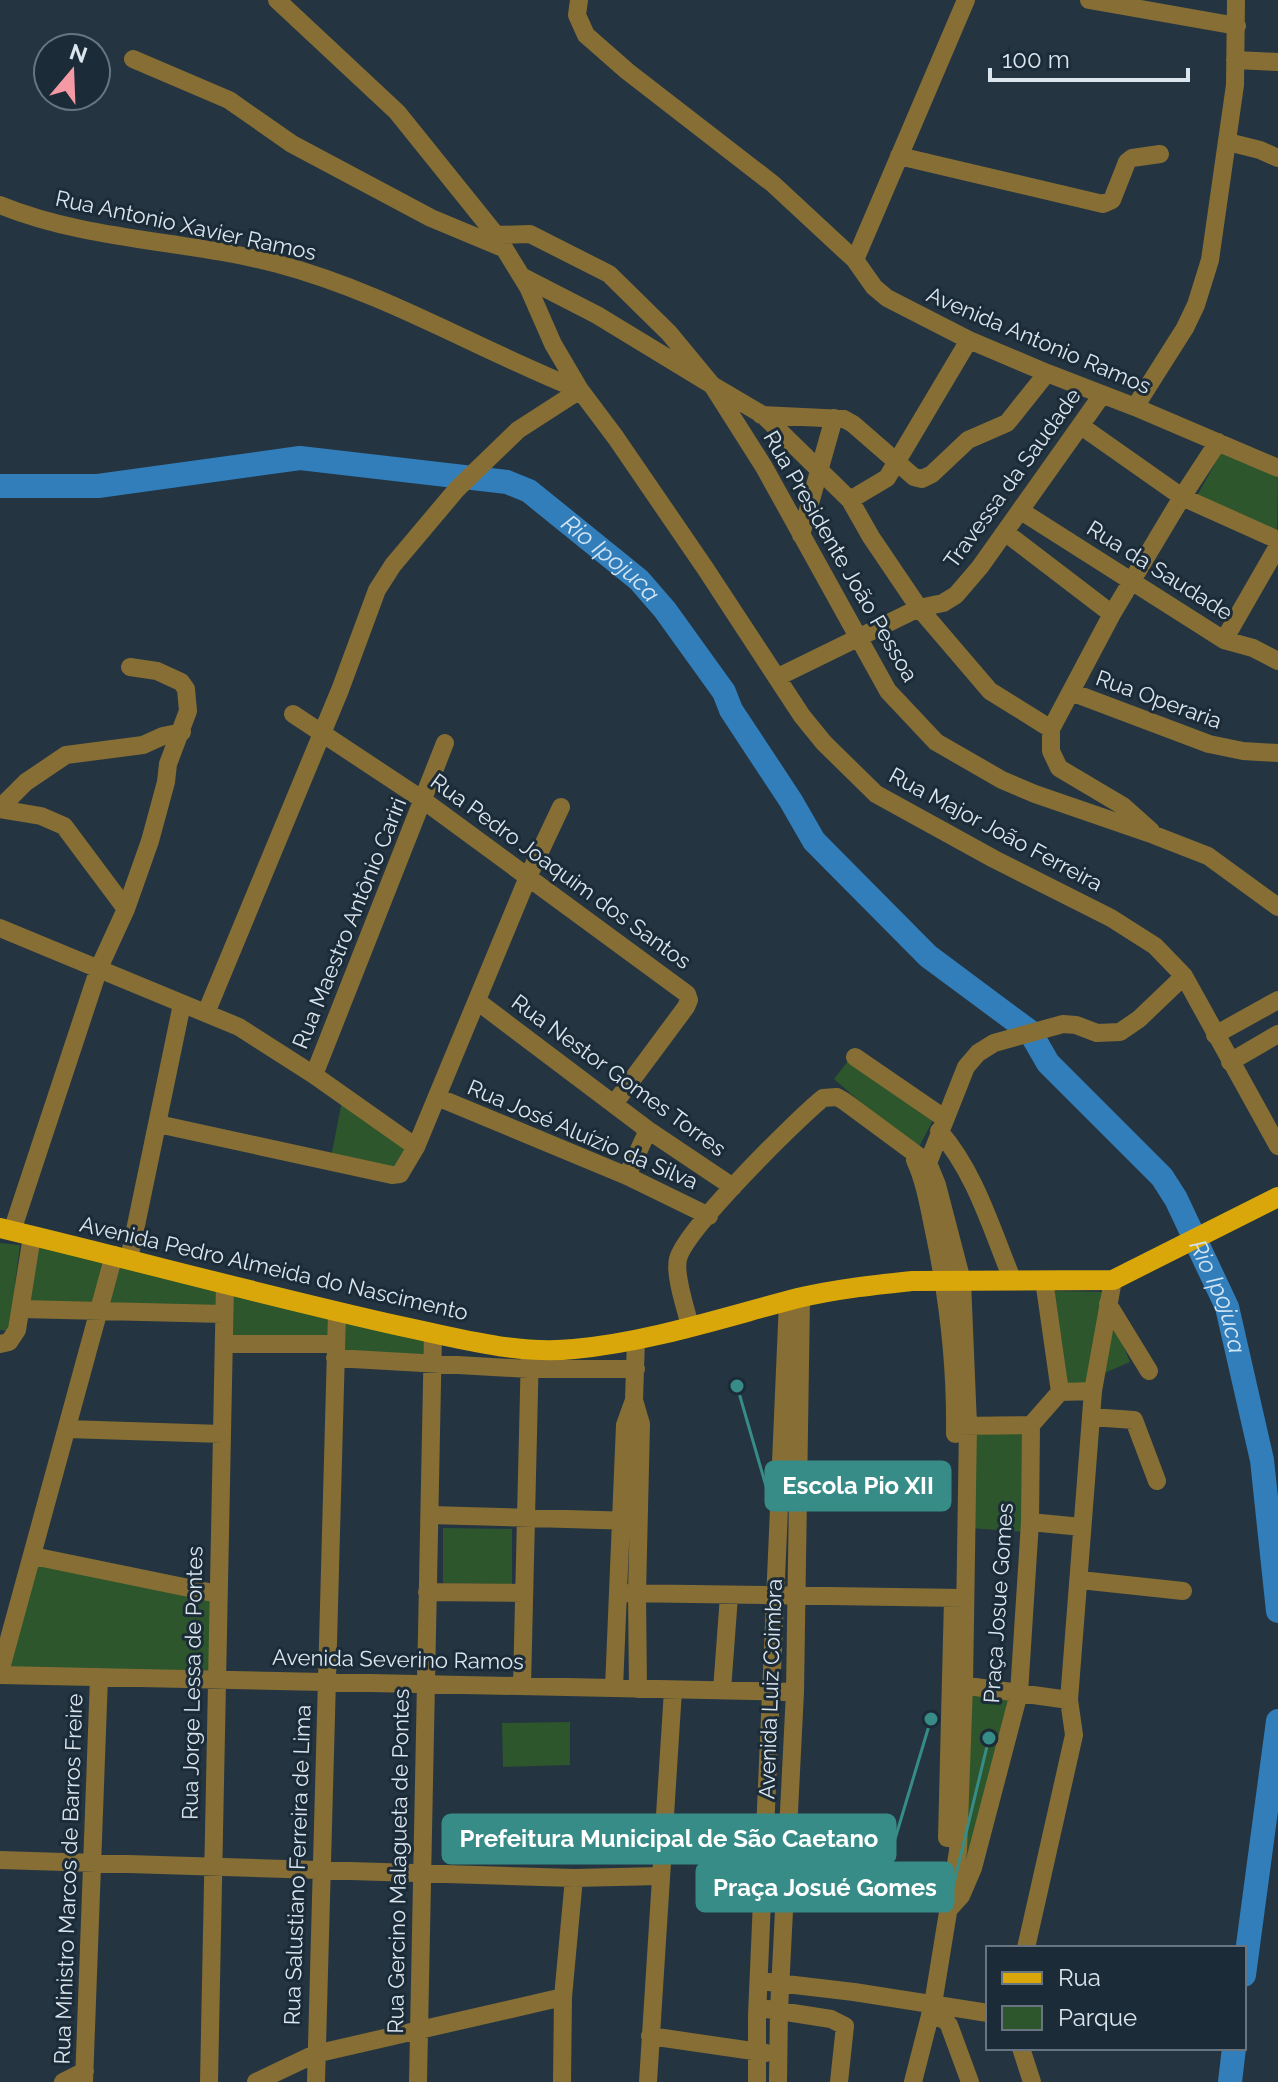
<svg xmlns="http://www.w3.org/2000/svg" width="1278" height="2082" font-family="Raleway,sans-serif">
	<rect width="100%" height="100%" fill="#243541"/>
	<path fill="#2d562c" d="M 1222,451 L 1278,478 L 1277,531 L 1197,496 Z
		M 848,1061 L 935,1116 L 919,1147 L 882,1121 L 834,1079 Z
		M 342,1101 L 415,1155 L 407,1175 L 330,1162 Z
		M 32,1236 L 436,1330 L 435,1364 L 337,1361 L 337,1347 L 224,1341 L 225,1317 L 21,1309 Z
		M 0,1243 L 20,1245 L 9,1331 L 0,1330 Z
		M 1051,1291 L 1104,1292 L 1088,1384 L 1063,1383 Z
		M 1110,1314 L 1130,1362 L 1102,1374 Z
		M 970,1431 L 1026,1431 L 1025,1532 L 970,1528 Z
		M 443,1528 L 512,1529 L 512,1584 L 443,1583 Z
		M 33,1556 L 218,1594 L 216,1680 L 0,1672 Z
		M 968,1687 L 1022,1692 L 985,1846 L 954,1873 Z
		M 570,1722 L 570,1765 L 503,1767 L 502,1723 Z"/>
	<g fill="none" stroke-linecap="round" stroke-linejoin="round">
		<g stroke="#317ebb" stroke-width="24">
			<path id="s1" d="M 0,486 L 98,486 L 300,458 L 507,482 L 529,491 L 639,580 L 665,610 L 724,692 L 731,710 L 791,801 L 814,841 L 928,956 L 1029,1031"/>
			<path id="s2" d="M 1033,1037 L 1048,1063 L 1162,1177 L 1176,1199 L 1227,1307 L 1262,1460 L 1278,1611"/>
			<path d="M 1244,1975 L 1278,1721"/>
			<path d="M 1230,2082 L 1234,2048"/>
		</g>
		<path stroke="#866e35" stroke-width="18" d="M 277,0 L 397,112 L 496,235 L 528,287 L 553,344 L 580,390 L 616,438 L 705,568 L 802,716 L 824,743 L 876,794 L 994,859 L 1111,918 L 1155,946 L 1184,976 L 1278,1146
			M 579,0 L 577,15 L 586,35 L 627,71 L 773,184 L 855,260 L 874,287 L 887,298 L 969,340 L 1047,373 L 1135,407 L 1278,468
			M 1089,0 L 1237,26
			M 133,59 L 229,100 L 292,144 L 431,218 L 503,248
			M 1235,60 L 1278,62
			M 1228,142 L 1260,150 L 1278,158
			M 899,156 L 1103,204 L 1112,200 L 1127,162 L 1132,158 L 1160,154
			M 0,205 C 88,241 187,240 278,264 C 384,292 479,350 580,390
			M 496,235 L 530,234 L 609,274 L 669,333 L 712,385 L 763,415 L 850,500 L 871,537 L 919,608 L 990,691 L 1051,729
			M 855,260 L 966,0
			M 523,277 L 597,315 L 712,385 L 764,467 L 888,691 L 936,742 L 1002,780 L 1035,794 L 1154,835 L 1208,856 L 1278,907
			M 1135,407 L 1185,328 L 1196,305 L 1210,260 L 1235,85 L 1236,0
			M 761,415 L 844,419 L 853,424 L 914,477 L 922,479 L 932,474 L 968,440 L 1007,423 L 1047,373
			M 1081,426 L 1182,497 L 1278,540
			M 850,500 L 887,478 L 969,340
			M 1021,511 L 1224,640 L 1253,648 L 1278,661
			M 1006,533 L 1112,614
			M 801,535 L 834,418
			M 1224,640 L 1278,546
			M 778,677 L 919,608 L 943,603 L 956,595 L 980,567 L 1102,395
			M 1071,692 L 1209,744 L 1243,751 L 1278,753
			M 293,714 L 423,800 L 687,994 L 689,1000 L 686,1007 L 614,1104
			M 0,808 L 26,782 L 66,755 L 143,745 L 163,736 L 182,732
			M 0,809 L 41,816 L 64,826 L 126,909
			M 1151,831 L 1123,806 L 1059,768 L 1051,751 L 1051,729 L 1112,614 L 1182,497 L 1218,442
			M 0,928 L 239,1027 L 314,1075 L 416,1147
			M 477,1001 L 648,1130 L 733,1187
			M 206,1013 L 340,690 L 377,590 L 393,565 L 457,489 L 518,430 L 580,390
			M 1215,1035 L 1278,1000
			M 855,1057 L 944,1118
			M 1230,1062 L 1278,1034
			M 314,1075 L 445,743
			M 437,1097 L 627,1176 L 709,1216
			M 158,1124 L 392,1175 L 400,1174 L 416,1147 L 528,877 L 561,807
			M 939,1131 C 976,1173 992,1231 1013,1281
			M 915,1160 C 925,1182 929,1207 934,1231 C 948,1297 956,1366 955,1434
			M 920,1170 L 928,1163 L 966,1067 L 978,1053 L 994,1043 L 1063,1024 L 1076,1025 L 1097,1033 L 1120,1032 L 1139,1019 L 1184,976
			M 627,1176 L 648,1130
			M 12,1231 L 99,968 L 126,909 L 150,841 L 166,782 L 168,764 L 188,711 L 186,689 L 181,682 L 157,671 L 130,667
			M 129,1259 L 182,1004
			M 1044,1280 L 1060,1392
			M 1108,1304 L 1149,1371
			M 21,1309 L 224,1314
			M 690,1326 C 686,1309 674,1275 678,1259 C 685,1230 796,1120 823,1098 L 837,1097 L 844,1101 L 928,1163 L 937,1185 L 962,1281 L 968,1425 L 964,1685 L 958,1851 L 933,2004 L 913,2082
			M 0,1344 L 9,1342 L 17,1330 L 32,1236
			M 224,1344 L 335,1344
			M 335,1358 L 529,1369 L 636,1369
			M 634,1400 L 641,1424 L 637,1594 L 638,1689
			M 1091,1417 L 1134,1420 L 1157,1481
			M 1031,1425 L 1060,1392 L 1093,1391
			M 958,1426 L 1031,1425
			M 67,1429 L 222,1434
			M 430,1515 L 633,1521
			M 1030,1522 L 1082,1527
			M 33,1556 L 218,1594
			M 1080,1580 L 1183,1591
			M 427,1592 L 523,1593
			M 619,1593 L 963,1598
			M 0,1672 L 114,1255
			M 0,1675 L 795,1692
			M 954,1684 L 1069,1700
			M 522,1686 L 530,1349
			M 614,1688 L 625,1425 L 634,1400 L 636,1339
			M 722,1690 L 729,1596
			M 947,1838 L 953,1599
			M 0,1860 L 574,1878 L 660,1876
			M 950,1908 L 961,1896 L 973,1868 L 1019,1693 L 1030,1522 L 1031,1425
			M 1026,1948 L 1074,1735 L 1069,1700 L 1093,1391 L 1113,1280
			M 769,1982 L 854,1992 L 988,2013
			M 767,2009 L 831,2019 L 845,2026 L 839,2082
			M 930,2015 L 945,2020 L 949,2025 L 970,2082
			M 650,2036 L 766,2053
			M 1021,2048 L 1032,2082
			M 63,2082 L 85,2071
			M 84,2082 L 99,1677
			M 209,2082 L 225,1284
			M 256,2082 L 315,2054 L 563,1997
			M 316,2082 L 337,1313
			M 418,2082 L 433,1333
			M 562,2082 L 563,1997 L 574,1878
			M 648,2082 L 673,1690
			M 757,2082 L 757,2016 L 788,1301
			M 778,2082 L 779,2010 L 795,1692 L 801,1298"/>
		<path stroke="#d9a709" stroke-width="20" d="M 0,1228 C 134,1260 266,1296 400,1326 C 456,1338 517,1355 574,1349 C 650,1342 725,1317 798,1298 C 835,1289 874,1285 912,1281 L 1113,1280 L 1278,1197"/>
	</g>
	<g text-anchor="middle" stroke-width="6" stroke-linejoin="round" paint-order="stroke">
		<g font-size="22" fill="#dbe5ee" stroke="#1b2b37">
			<text transform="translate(186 225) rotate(12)" y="8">Rua Antonio Xavier Ramos</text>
			<text transform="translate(1039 340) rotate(23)" y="8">Avenida Antonio Ramos</text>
			<text transform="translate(1012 478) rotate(-54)" y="8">Travessa da Saudade</text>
			<text transform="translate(841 556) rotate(60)" y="8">Rua Presidente João Pessoa</text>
			<text transform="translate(1160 570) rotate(32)" y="8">Rua da Saudade</text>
			<text transform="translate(1159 699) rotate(20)" y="8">Rua Operaria</text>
			<text transform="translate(996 829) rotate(28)" y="8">Rua Major João Ferreira</text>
			<text transform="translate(561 871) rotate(36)" y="8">Rua Pedro Joaquim dos Santos</text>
			<text transform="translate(349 923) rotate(-68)" y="8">Rua Maestro Antônio Cariri</text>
			<text transform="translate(619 1075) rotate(36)" y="8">Rua Nestor Gomes Torres</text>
			<text transform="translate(583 1134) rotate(23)" y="8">Rua José Aluízio da Silva</text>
			<text transform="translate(274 1268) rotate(13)" y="8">Avenida Pedro Almeida do Nascimento</text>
			<text transform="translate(998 1603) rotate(-86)" y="8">Praça Josue Gomes</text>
			<text transform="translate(398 1659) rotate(1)" y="8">Avenida Severino Ramos</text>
			<text transform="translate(192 1683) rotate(-89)" y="8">Rua Jorge Lessa de Pontes</text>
			<text transform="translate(770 1689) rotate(-88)" y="8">Avenida Luiz Coimbra</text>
			<text transform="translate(398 1861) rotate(-89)" y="8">Rua Gercino Malagueta de Pontes</text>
			<text transform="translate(297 1865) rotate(-88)" y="8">Rua Salustiano Ferreira de Lima</text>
			<text transform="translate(68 1879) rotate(-88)" y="8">Rua Ministro Marcos de Barros Freire</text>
		</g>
		<g font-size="24" font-style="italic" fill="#d2e5f5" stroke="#1b2b37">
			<text dy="8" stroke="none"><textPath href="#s1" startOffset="640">Rio Ipojuca</textPath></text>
			<text dy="8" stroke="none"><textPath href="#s2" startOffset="324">Rio Ipojuca</textPath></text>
		</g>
	</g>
	<path fill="none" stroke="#388c88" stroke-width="3" d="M737 1386L766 1486M931 1719L895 1839M989 1738L953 1887"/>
	<g fill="#388c88" stroke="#1b2b37" stroke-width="3">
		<circle cx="737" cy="1386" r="8"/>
		<circle cx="931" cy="1719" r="8"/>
		<circle cx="989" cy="1738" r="8"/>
	</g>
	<g fill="#388c88" stroke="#388c88" stroke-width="3">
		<rect x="766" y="1462" width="184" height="48" rx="8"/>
		<rect x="443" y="1815" width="452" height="48" rx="8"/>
		<rect x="697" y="1863" width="256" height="48" rx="8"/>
	</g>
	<g font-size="24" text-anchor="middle" font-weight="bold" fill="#fff">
		<text x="858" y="1494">Escola Pio XII</text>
		<text x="669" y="1847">Prefeitura Municipal de São Caetano</text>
		<text x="825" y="1896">Praça Josué Gomes</text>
	</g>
	<rect x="986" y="1946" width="260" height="104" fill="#1b2b37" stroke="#687580" stroke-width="2"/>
	<rect x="1002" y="1972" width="40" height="12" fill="#d9a709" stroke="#687580" stroke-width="2"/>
	<text x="1058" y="1986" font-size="24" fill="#dbe5ee">Rua</text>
	<rect x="1002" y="2006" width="40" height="24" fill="#2d562c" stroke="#687580" stroke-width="2"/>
	<text x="1058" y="2026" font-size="24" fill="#dbe5ee">Parque</text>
	<g transform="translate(72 72) rotate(19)"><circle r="38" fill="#1b2b37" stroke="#687580" stroke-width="2"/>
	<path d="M0-6L14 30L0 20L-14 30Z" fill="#f49aa4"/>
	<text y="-12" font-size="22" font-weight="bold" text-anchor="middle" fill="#dbe5ee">N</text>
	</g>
	<path d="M990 68v12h198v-12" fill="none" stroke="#dbe5ee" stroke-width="4"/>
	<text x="1002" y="68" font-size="24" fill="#dbe5ee" stroke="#1b2b37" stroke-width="6" paint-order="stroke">100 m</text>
</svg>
